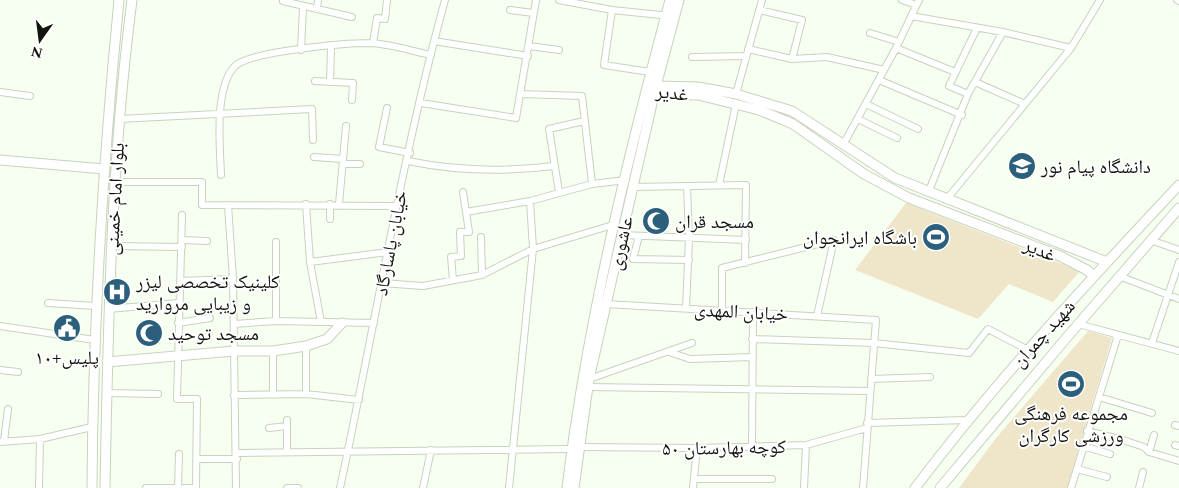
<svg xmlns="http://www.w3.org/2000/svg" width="1179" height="488" font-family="Spectral,'Noto Naskh Arabic',serif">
	<rect width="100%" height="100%" fill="#f7fff1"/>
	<path fill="#efe5c9" d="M 906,203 L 1080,271 L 1053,302 L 1009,284 L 978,319 L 855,270 Z
		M 1088,331 L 1112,338 L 1067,488 L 959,488 L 996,438 Z"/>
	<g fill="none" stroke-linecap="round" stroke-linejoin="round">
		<g stroke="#c6d3bd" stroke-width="8">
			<path id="street" d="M 559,0 L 612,10 L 661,15
				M 902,0 L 916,5
				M 1177,0 L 1179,1
				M 283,1 L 352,17
				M 317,9 L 318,0
				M 510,10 L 533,13
				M 612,10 L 604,65 L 650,72
				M 759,10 L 802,20 L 792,59
				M 911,16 L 1003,32 L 1071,48
				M 870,33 L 899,42
				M 434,41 L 528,56
				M 373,43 L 377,18 L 385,19 L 387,0
				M 529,46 L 559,50
				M 896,48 L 955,72
				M 748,49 L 792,59 L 827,57 L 884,70
				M 301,50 L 303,6
				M 692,57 L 746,56
				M 879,80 L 962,115
				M 315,81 L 353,83 L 352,100
				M 330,82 L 331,47
				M 975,82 L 1025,104
				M 0,92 L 30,96
				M 521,94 L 582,96 L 592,184
				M 736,94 L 762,0
				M 968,94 L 949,86 L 977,28
				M 421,103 L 516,118 L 536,0
				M 866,104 L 918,129
				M 387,108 L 379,147 L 410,153
				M 119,119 L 312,109 L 313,140
				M 858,119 L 897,138
				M 843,145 L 896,48 L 919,0
				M 314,157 L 343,159
				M 408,161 C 456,171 505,172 554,166
				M 343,164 L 360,164
				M 221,175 C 220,146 214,90 234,67 C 247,51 348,43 371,43 C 390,44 412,51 431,55
				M 116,182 L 202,182 L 202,205 L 396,206
				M 719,185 L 736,104
				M 632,187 L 746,185 L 745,263
				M 559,192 L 549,129 L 584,121
				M 928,193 L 968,94 L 1003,32
				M 946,200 L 1071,48 L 1100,0
				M 306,204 L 310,262 L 321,322
				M 339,204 L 346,126
				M 228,205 L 233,279 L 236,488
				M 466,212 L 530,201 L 592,184 L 626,180
				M 182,215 L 177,399 L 197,399 L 196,488
				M 330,219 L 330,204
				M 622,235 L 746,240
				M 639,236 L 633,259 L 689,260
				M 481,237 L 482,275
				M 182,240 L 207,241
				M 1150,240 L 1179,250
				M 112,246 L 182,247
				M 310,262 L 388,252
				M 1119,276 L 1179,299
				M 453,280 L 451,257 L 461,256 L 460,232 L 469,232 L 463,192
				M 180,281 L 233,279
				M 382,283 L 423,286 L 482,275 L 533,249 L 616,224
				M 48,303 L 95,306
				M 606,304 L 876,320 L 863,488
				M 686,308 L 689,239 L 687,186
				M 108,309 L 179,303
				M 722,311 L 722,268 L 834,240 L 817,316
				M 276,321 L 276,242
				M 178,323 L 210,318
				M 234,324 L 276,321 L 374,323
				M 1078,324 L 1179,351
				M 0,326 L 95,340
				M 752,339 L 874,343 L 969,353 L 988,329 L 1028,350
				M 1152,343 L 1179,262
				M 306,346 L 306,394
				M 273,351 L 273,395
				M 669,352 L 690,359 L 752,357
				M 0,370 L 18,372
				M 589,379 L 692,343
				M 871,379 L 930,377
				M 588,387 L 870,391
				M 106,393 L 158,394
				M 234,395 L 306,394 L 359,400
				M 1099,397 L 1152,413
				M 867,423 L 967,420
				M 1175,425 L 1179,426
				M 269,428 L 287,426
				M 1087,431 L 1123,440 L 1144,447 L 1149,452 L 1179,461
				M 4,441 L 8,409
				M 0,442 L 40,439 L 92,427
				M 1175,445 L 1179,446
				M 1083,446 L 1110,454
				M 579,447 L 697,448 L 806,445 L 867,428
				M 752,447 L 753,312
				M 287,452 L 287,420
				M 1149,452 L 1154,435
				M 237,453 L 572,449
				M 197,459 L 237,459
				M 1077,469 L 1107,477
				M 694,479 L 772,479
				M 39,488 L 40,439
				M 146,488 L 196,488
				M 178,488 L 179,454
				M 287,488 L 298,488
				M 340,488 C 375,326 401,160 445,0
				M 423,488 L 431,450
				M 509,488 L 533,249 L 530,201
				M 693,488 L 697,448
				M 804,488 L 806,445
				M 1071,488 L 1118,335
				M 1139,488 L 1143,472"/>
		</g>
		<g stroke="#c6d3bd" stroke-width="11">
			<path id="secondary" d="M 647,89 L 656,86 L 698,87 L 736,94 L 792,111 L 895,178 L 1107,262
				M 649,91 L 654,94 L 698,95 L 759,110 L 793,124 L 864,174 L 909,198 L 1060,256 L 1087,270 L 1094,276
				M 0,160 L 104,169
				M 107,362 L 234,351 L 273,351 L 306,346 L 327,339 L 342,323
				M 92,488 C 93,325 103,162 119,0
				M 105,488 C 108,325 111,162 132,0
				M 567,488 C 587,323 627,160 670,0
				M 574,488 L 589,379 L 656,86 L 679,0
				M 915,488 C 996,381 1087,283 1179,185
				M 940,488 L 1068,336 L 1179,208"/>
		</g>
		<use href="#street" stroke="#fff" stroke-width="6"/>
		<use href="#secondary" stroke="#fff" stroke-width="9"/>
	</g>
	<defs>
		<g id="university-disc" transform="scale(1.4375)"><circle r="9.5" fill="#2c5f7c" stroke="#fff"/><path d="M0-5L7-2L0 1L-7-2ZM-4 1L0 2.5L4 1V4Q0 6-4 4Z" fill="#fff"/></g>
		<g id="mosque-disc" transform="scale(1.4375)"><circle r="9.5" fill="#2c5f7c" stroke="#fff"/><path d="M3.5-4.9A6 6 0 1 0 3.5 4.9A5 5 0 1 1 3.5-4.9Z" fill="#fff"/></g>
		<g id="stadium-disc" transform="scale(1.4375)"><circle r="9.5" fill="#2c5f7c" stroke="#fff"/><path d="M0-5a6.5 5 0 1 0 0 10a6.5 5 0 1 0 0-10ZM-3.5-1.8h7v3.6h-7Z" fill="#fff"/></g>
		<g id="hospital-disc" transform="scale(1.4375)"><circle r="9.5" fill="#2c5f7c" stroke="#fff"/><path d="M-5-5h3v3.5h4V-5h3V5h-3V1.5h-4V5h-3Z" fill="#fff"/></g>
		<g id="civic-disc" transform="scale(1.4375)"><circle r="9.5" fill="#2c5f7c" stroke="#fff"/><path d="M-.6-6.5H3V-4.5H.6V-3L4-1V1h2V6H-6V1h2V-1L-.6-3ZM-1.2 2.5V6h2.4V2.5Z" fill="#fff"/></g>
	</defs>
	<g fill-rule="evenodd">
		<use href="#university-disc" x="1022" y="166"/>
		<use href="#mosque-disc" x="656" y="221"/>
		<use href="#stadium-disc" x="936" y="237"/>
		<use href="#hospital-disc" x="117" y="292"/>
		<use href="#civic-disc" x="67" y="328"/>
		<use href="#mosque-disc" x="149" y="333"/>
		<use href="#stadium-disc" x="1071" y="384"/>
	</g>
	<g text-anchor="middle" stroke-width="4" stroke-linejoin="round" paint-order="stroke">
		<g font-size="19" fill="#11150e" stroke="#fff">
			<text transform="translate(672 92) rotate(6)" y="7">غدیر</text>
			<text transform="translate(114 199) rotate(-87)" y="7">بلوار امام خمینی</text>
			<text transform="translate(390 243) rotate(-79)" y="7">خیابان پاسارگاد</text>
			<text transform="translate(620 243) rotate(-77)" y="7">عاشوری</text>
			<text transform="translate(1040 249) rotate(22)" y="7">غدیر</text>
			<text transform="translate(741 311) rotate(3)" y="7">خیابان المهدی</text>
			<text transform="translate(1043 333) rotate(-48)" y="7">شهید چمران</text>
			<text transform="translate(724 447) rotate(-1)" y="7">کوچه بهارستان ۵۰</text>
		</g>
		<g font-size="19" fill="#11150e" stroke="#fff" text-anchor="start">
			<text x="1041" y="173">دانشگاه پیام نور</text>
			<text x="675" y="228">مسجد قران</text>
			<text x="917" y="244" text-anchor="end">باشگاه ایرانجوان</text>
			<text x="136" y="288">کلینیک تخصصی لیزر<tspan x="136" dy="22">و زیبایی مروارید</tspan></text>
			<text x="168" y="340">مسجد توحید</text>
			<text x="67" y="364" text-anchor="middle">پلیس+۱۰</text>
			<text x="1071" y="420" text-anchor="middle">مجموعه فرهنگی<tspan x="1071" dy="22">ورزشی کارگران</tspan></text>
		</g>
	</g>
	<g transform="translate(40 40) rotate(194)" stroke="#ffffff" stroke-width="4" paint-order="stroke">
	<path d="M0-4L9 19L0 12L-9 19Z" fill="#11150e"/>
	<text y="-8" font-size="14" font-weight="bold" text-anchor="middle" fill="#11150e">N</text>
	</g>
</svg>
